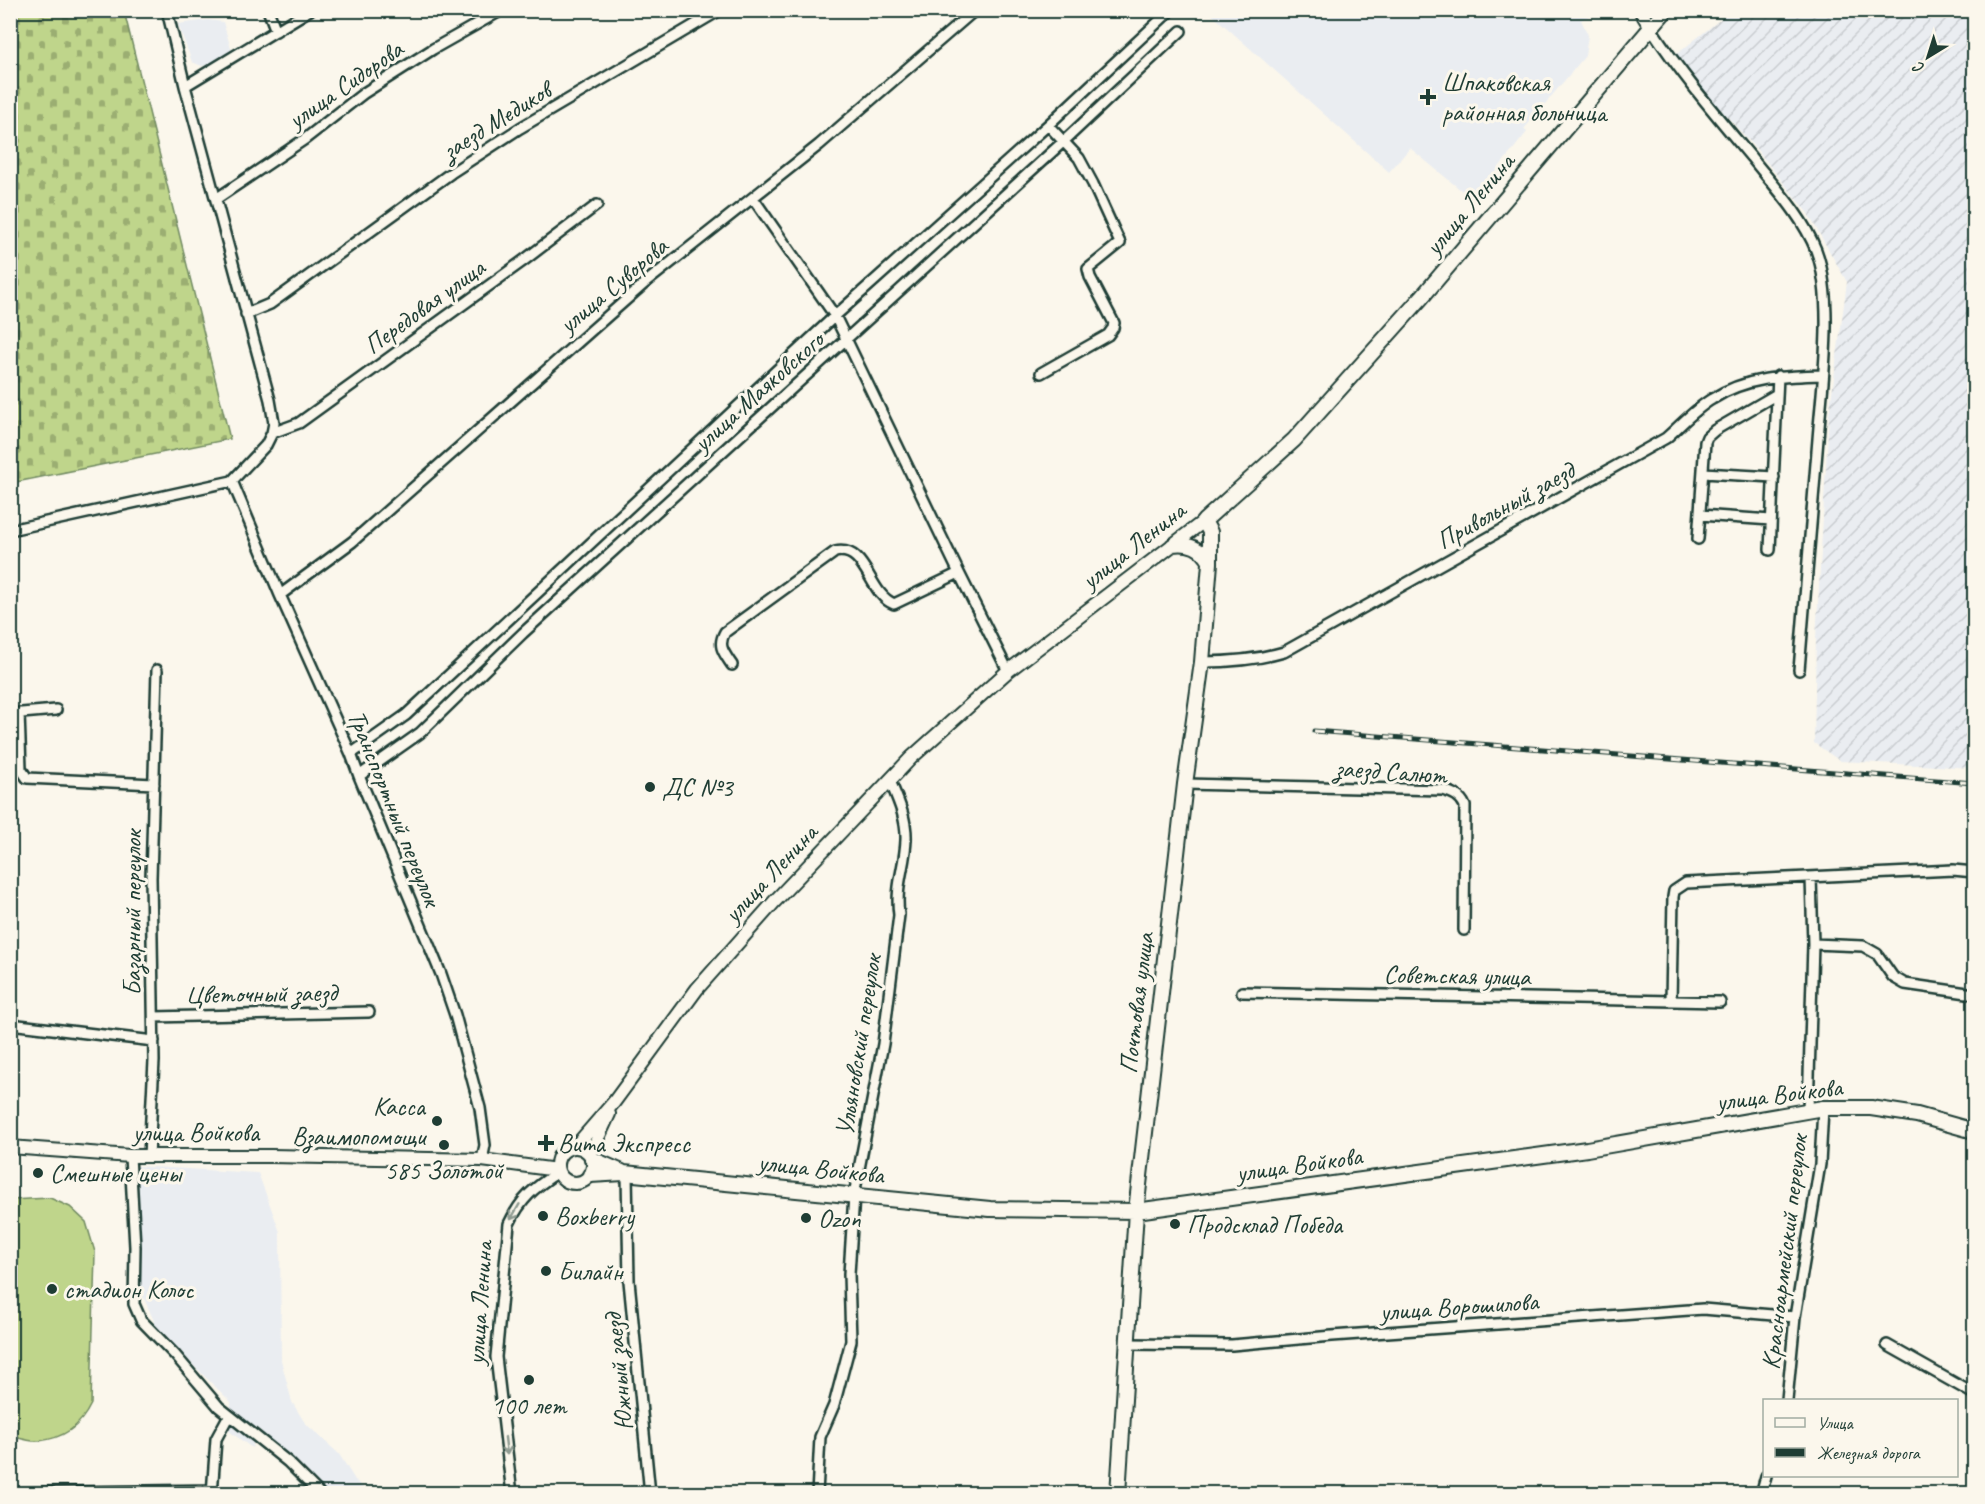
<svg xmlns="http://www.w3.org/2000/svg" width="1985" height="1504" font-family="Caveat,sans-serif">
	<defs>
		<pattern id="industrial-furrows" width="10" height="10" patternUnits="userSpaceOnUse" patternTransform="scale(1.5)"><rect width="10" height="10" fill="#eaedf1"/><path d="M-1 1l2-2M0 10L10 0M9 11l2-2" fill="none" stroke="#c8cccf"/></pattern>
		<pattern id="cemetery-stones" width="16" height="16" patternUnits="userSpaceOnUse" patternTransform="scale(1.5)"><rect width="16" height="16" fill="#bfd58b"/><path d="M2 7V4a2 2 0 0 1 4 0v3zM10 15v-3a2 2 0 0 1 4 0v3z" fill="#9bae72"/></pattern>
	</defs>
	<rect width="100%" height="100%" fill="#fbf7ec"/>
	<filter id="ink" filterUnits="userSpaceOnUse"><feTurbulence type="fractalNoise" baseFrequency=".0167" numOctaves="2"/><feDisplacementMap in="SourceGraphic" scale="12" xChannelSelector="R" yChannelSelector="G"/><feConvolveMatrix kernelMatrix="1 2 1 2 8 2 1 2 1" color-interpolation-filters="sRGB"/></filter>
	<g filter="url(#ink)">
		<path fill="#eaedf1" d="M 1588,11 L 1590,15 L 1581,20 L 1588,35 L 1585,56 L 1524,129 L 1527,132 L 1473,200 L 1410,148 L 1389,172 L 1208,11 Z
			M 208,20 L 223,22 L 232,52 L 214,63 L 202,66 L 192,62 L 178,24 Z
			M 134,1166 L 258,1173 L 280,1232 L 281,1360 L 292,1402 L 305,1423 L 339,1454 L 355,1480 L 368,1493 L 329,1493 L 257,1428 L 252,1448 L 229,1431 L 231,1402 L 159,1332 L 141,1292 Z"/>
		<path fill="url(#industrial-furrows)" d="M 1731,11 L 1974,11 L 1974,768 L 1840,761 L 1814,743 L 1816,638 L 1829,415 L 1847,282 L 1807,212 L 1753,145 L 1673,57 Z"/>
		<path fill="url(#cemetery-stones)" stroke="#6f8960" stroke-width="1.5" d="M 11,10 L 124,11 L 230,439 L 11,483 Z"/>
		<path fill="#bfd58b" stroke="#6f8960" stroke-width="1.5" d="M 50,1198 L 70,1207 L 86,1222 L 95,1252 L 91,1404 C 80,1427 64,1438 39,1441 C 30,1442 19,1438 11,1436 L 10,1200 Z"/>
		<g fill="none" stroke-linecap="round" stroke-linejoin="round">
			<g stroke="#1f3d34" stroke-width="14">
				<path id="minor" d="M 268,10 L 276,31
					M 1651,28 C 1681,74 1716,115 1751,157 C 1774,186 1802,215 1816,250 C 1835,300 1822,386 1818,439 C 1812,516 1806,593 1799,670
					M 185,86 L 310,10
					M 753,198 L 835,316 L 959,573 L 1008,671
					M 216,199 L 305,139 L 364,93 L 433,49 L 502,10
					M 246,314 L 270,304 L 451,173 L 520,128 L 720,10
					M 1041,373 L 1108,335 L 1113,328 L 1114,323 L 1090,277 L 1088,269 L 1120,243 L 1093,184 L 1079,158 L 1048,125
					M 272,433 L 299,423 L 523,261 L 597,205
					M 1703,473 L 1774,477
					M 232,481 L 280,595 L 351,754 L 359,776 L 441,974 L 455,1015 L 480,1108 L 485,1145 L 482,1160
					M 1700,515 L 1771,520
					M 10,530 L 232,481 L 266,445 L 272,433 L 274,423 L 270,400 L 185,86 L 167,10
					M 1698,539 L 1705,442 L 1707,437 L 1715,430 L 1777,394
					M 1770,550 L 1778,376
					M 280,595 L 352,542 L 645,283 L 819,145 L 975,10
					M 1202,662 C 1230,662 1256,660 1284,652 L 1666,438 C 1681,425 1695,409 1712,399 C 1746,377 1784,376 1823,375
					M 732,665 C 724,653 717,646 725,632 L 835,552 C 867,545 868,594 894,604 L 959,573
					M 19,713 L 21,769 L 27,778 L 154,784
					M 10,714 L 56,710
					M 351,754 L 406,715 L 835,316 L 1048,125 L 1171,10
					M 359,776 L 420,733 L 523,633 L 1064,141 L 1181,31
					M 1185,784 L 1443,790 C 1453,793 1461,796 1465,806 L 1464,930
					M 1813,944 L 1863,946 L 1877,954 L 1893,977 L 1905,984 L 1974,994
					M 1242,992 L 1720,1002
					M 1671,1001 L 1673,897 L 1674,891 L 1686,883 L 1953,870 L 1974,872
					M 154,1017 L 369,1012
					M 10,1024 L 154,1041
					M 1808,1110 L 1813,944 L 1811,877
					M 130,1156 L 135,1247 L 134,1304 L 141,1320 L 175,1355 L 219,1407 L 288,1462 L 320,1494
					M 149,1156 L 154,1061 L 151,878 L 157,670
					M 627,1174 L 629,1281 L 650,1494
					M 1127,1344 L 1232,1345 L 1332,1336 L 1703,1309 L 1795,1317
					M 1887,1345 L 1974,1394
					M 1787,1400 L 1795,1317 L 1820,1164 L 1823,1108
					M 10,1493 L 213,1490
					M 212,1494 L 216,1439 L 229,1415
					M 512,1494 L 496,1357 L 509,1224 C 521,1198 534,1188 558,1172
					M 817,1494 L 820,1437 L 834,1405 L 851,1341 L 849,1274 L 854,1195 L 883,1044 L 899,915 C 895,885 905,867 906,840 C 907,819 898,800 890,781
					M 1761,1494 L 1766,1476"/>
			</g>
			<g stroke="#1f3d34" stroke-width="16">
				<path id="tertiary" d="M 1640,10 L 1651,28
					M 1172,545 C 1190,543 1201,547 1210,563
					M557 1165a18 18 0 1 1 36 0a18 18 0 1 1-36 0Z
					M 10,1147 L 130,1156 L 271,1156 L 482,1160 L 557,1170
					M 575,1147 L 614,1102 L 697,989 L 775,901 L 911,758 L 1008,671 L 1204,521
					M 590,1155 L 609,1114"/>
			</g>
			<g stroke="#1f3d34" stroke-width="18">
				<path id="secondary" d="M 592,1159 L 622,1172
					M 590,1175 L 624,1173 L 990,1209 L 1136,1211 L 1587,1149 L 1823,1108 L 1871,1108 L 1917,1115 L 1974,1131
					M 1118,1494 L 1136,1211 L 1185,784 L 1202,662 L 1210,563 L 1210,532 L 1204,521 L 1294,440 L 1422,297 L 1666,10"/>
			</g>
			<use href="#minor" stroke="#fbf7ec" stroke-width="9"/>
			<use href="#tertiary" stroke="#fbf7ec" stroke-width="12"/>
			<use href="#secondary" stroke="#fbf7ec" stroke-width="14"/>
			<g stroke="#1f3d34" stroke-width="5">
				<path id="rail" d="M 1314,731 L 1974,783"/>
			</g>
			<use href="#rail" stroke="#fbf7ec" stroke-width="3" stroke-dasharray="9" stroke-linecap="butt"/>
		</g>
		<defs><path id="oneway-shaft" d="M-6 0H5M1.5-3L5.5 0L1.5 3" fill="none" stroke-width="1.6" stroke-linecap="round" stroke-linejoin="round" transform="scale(1.5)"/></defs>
		<g stroke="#8d9a90">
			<use href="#oneway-shaft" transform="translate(515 1212) rotate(120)"/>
			<use href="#oneway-shaft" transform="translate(506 1446) rotate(83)"/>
		</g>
	</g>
	<g fill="#1f3d34" stroke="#fbf7ec" stroke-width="2">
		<path d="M1425 88h6v6h6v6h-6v6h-6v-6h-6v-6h6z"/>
		<circle cx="650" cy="787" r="6"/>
		<circle cx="437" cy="1121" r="6"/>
		<path d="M543 1134h6v6h6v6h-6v6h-6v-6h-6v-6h6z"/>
		<circle cx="444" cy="1145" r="6"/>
		<circle cx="38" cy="1173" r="6"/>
		<circle cx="543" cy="1216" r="6"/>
		<circle cx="806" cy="1218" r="6"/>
		<circle cx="1175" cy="1224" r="6"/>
		<circle cx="546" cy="1271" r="6"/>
		<circle cx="52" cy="1289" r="6"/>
		<circle cx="529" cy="1380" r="6"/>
	</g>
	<g text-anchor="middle" stroke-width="6" stroke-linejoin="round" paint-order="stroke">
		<g font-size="26" fill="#1f3d34" stroke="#fbf7ec" text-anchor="start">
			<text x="1442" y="91">Шпаковская<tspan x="1442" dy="30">районная больница</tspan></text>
			<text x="662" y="796">ДС №3</text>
			<text x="425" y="1115" text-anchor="end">Касса<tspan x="425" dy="30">Взаимопомощи</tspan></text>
			<text x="558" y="1152">Вита Экспресс</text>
			<text x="444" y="1179" text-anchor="middle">585 Золотой</text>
			<text x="50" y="1182">Смешные цены</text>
			<text x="555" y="1225">Boxberry</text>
			<text x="818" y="1227">Ozon</text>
			<text x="1187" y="1233">Продсклад Победа</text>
			<text x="558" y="1280">Билайн</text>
			<text x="64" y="1298">стадион Колос</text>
			<text x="529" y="1414" text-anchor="middle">100 лет</text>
		</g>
		<g font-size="26" fill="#1f3d34" stroke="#fbf7ec">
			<text transform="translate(345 84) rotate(-35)" y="9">улица Сидорова</text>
			<text transform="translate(496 120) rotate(-32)" y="9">заезд Медиков</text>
			<text transform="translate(1469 204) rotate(-50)" y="9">улица Ленина</text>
			<text transform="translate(613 285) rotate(-40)" y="9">улица Суворова</text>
			<text transform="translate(424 306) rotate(-36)" y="9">Передовая улица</text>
			<text transform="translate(758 391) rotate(-42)" y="9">улица Маяковского</text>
			<text transform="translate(1505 505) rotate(-29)" y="9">Привольный заезд</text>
			<text transform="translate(1133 545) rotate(-38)" y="9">улица Ленина</text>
			<text transform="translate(1391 771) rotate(4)" y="9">заезд Салют</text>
			<text transform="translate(395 808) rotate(68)" y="9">Транспортный переулок</text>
			<text transform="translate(770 873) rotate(-47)" y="9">улица Ленина</text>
			<text transform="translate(132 913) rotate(-90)" y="9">Базарный переулок</text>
			<text transform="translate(1457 975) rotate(1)" y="9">Советская улица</text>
			<text transform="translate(261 993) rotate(-1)" y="9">Цветочный заезд</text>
			<text transform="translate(1136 1003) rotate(-83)" y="9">Почтовая улица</text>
			<text transform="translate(858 1045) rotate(-81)" y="9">Ульяновский переулок</text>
			<text transform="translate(1779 1094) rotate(-7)" y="9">улица Войкова</text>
			<text x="196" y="1141">улица Войкова</text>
			<text transform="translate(1299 1164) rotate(-8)" y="9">улица Войкова</text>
			<text transform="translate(821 1168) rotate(6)" y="9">улица Войкова</text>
			<text transform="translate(1784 1252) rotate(-83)" y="9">Красноармейский переулок</text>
			<text transform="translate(479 1303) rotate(-86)" y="9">улица Ленина</text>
			<text transform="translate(1459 1306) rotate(-4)" y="9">улица Ворошилова</text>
			<text transform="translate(618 1372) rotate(-96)" y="9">Южный заезд</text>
		</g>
	</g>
	<rect width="1985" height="1504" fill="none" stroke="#fbf7ec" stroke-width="36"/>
	<rect x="18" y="18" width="1949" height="1468" fill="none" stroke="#1f3d34" stroke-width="2" filter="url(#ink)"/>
	<rect x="1763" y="1399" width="195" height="78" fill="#fbf7ec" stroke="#a3ada2" stroke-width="1.5"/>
	<rect x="1775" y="1418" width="30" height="9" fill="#fbf7ec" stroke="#a3ada2" stroke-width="1.5"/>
	<text x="1817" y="1429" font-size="18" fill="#1f3d34">Улица</text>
	<rect x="1775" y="1448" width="30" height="9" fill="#1f3d34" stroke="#a3ada2" stroke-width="1.5"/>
	<text x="1817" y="1459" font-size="18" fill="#1f3d34">Железная дорога</text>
	<g transform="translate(1928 57) rotate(218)" stroke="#fbf7ec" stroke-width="4.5" paint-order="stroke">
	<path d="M0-4.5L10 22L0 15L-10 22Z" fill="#1f3d34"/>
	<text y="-9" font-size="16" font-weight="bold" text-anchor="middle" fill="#1f3d34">С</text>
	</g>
</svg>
